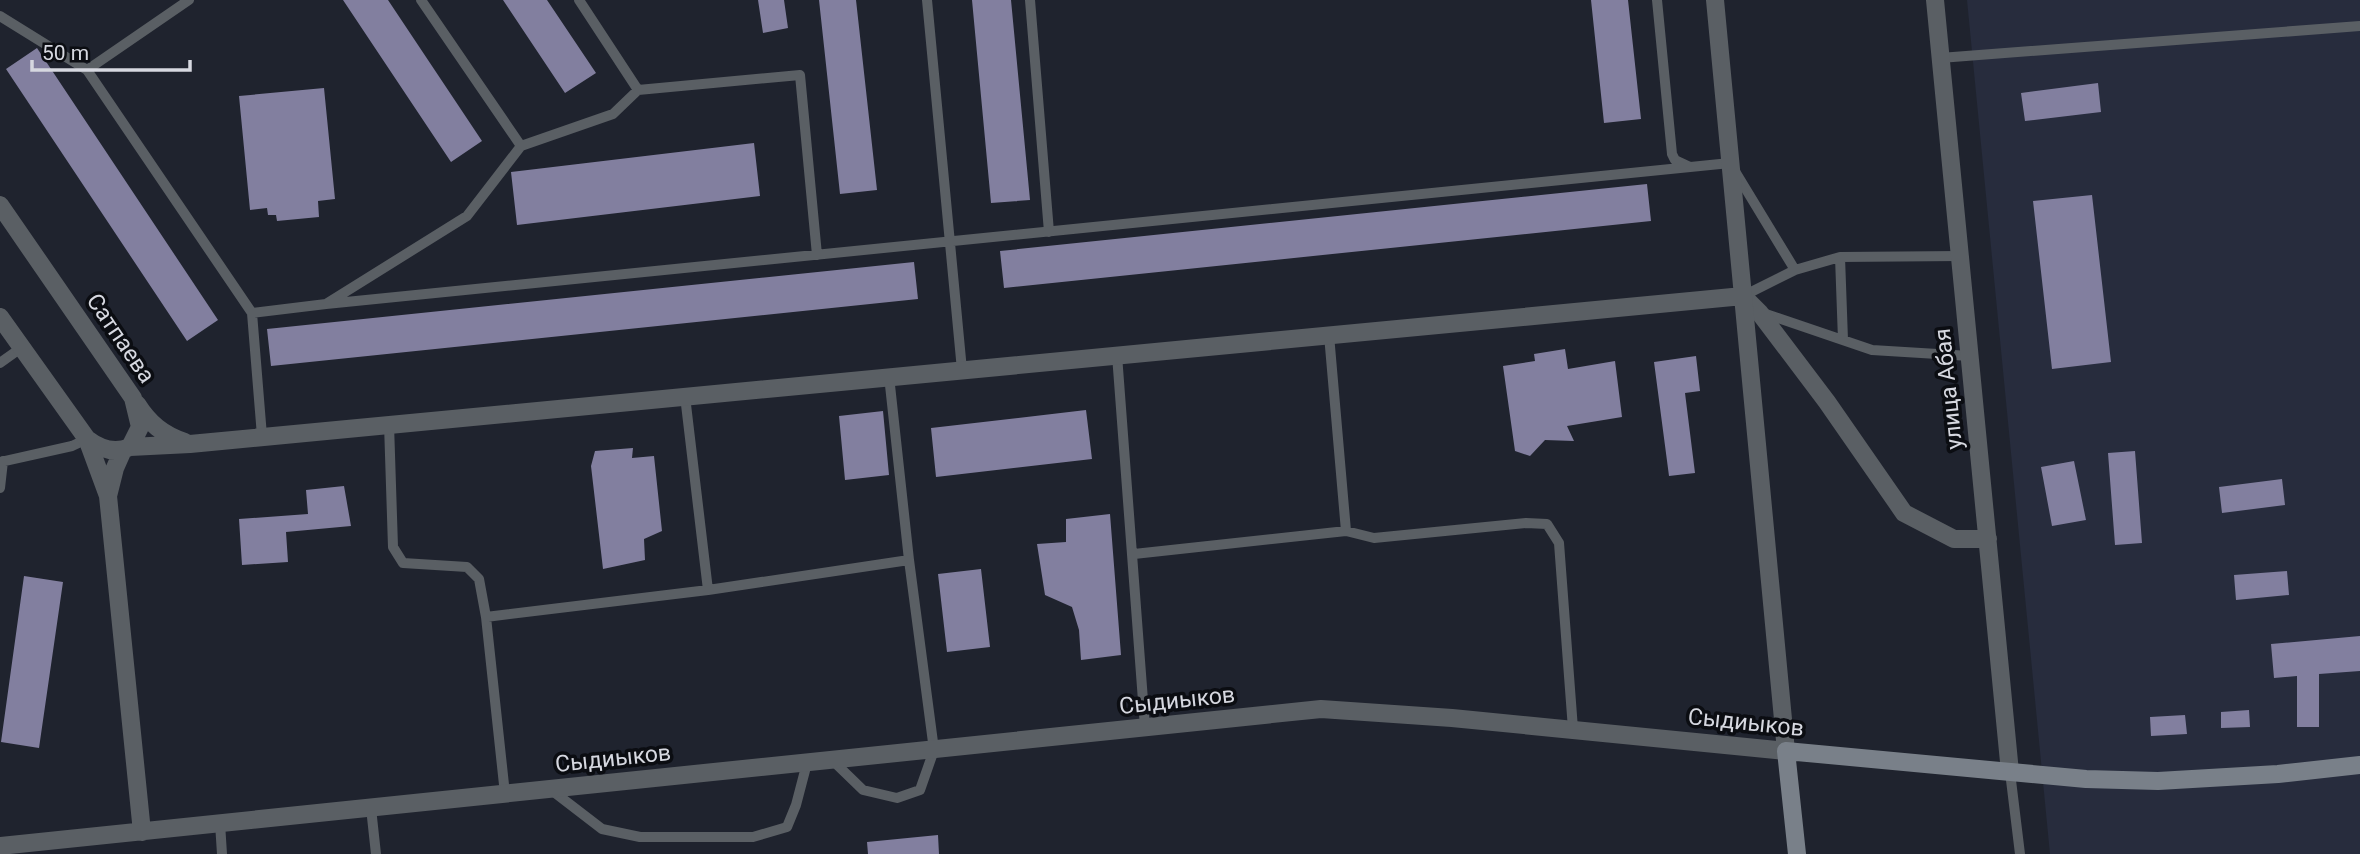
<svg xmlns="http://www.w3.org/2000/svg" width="2360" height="854" font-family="Roboto,sans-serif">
	<rect width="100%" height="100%" fill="#1f232e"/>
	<path fill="#272c3d" d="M 1967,0 L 2360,0 L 2360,854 L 2050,854 Z"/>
	<path fill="#827f9f" d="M 343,0 L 388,0 L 482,141 L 451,162 Z
		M 503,0 L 547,0 L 596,73 L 565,93 Z
		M 758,0 L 784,0 L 788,28 L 763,33 Z
		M 819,0 L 856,0 L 877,190 L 840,194 Z
		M 972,0 L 1011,0 L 1030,200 L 991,203 Z
		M 1591,0 L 1628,0 L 1641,119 L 1604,123 Z
		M 37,48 L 218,320 L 187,341 L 6,69 Z
		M 2098,83 L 2101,112 L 2025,121 L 2021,93 Z
		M 324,88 L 335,199 L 318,201 L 319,217 L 277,221 L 276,215 L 268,215 L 267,208 L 250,210 L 239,96 Z
		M 754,143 L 760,196 L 517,225 L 511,172 Z
		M 1647,184 L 1651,221 L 1004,288 L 1000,251 Z
		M 2092,195 L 2111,362 L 2052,369 L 2033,201 Z
		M 914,262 L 918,299 L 271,366 L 267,329 Z
		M 1565,349 L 1568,369 L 1615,361 L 1622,417 L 1567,426 L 1574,441 L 1545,440 L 1530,456 L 1515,451 L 1503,366 L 1535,361 L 1534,354 Z
		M 1696,356 L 1700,391 L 1685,393 L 1695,473 L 1669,476 L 1654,362 Z
		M 1086,410 L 1092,459 L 936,477 L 931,428 Z
		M 883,411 L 889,475 L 845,480 L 839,416 Z
		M 633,448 L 632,458 L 654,456 L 662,531 L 644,539 L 645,560 L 603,569 L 591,466 L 595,451 Z
		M 2135,451 L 2142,543 L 2115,545 L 2108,453 Z
		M 2074,461 L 2086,520 L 2052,526 L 2041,467 Z
		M 2282,479 L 2285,505 L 2222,513 L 2219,487 Z
		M 344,486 L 351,526 L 286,532 L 288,562 L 242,565 L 239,519 L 308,514 L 306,490 Z
		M 1110,514 L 1121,655 L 1081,660 L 1079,630 L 1072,607 L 1045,595 L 1037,544 L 1066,542 L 1066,519 Z
		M 981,569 L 990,647 L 947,652 L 938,574 Z
		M 2287,571 L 2289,595 L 2236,600 L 2234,575 Z
		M 24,576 L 63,582 L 39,748 L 1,742 Z
		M 2360,636 L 2360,671 L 2319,674 L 2319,727 L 2297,727 L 2297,676 L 2274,678 L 2271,644 Z
		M 2249,710 L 2250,727 L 2221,728 L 2221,712 Z
		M 2185,715 L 2187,734 L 2151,736 L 2150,717 Z
		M 938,835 L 939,854 L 868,854 L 867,842 Z"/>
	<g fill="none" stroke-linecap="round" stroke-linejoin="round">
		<path stroke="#5a5f64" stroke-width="10" d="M 189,0 L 87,70 L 252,313 L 262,436
			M 421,0 L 521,146
			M 927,0 L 962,370
			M 1030,0 L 1049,232
			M 1657,0 L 1672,154 L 1675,160 L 1690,167
			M 0,16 L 87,70
			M 1940,58 L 2360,26
			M 638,90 L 800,75 L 817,255
			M 1840,257 L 1843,340
			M 1743,296 L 1795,270
			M 326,304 L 1730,163 L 1795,270 L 1840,257 L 1960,256
			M 252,313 L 326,304 L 467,216 L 521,146 L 613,114 L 638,90 L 579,0
			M 1763,313 L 1872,350 L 1970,356
			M 1329,335 L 1346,531
			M 1117,355 L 1145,727
			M 0,363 L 21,348
			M 685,396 L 708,590
			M 389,424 L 393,547 L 403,563 L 467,567 L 479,579 L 486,617
			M 0,462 L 72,446 L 87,439
			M 0,488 L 3,461
			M 1134,554 L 1346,531 L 1374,538 L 1526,523 L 1547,524 L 1559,543 L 1573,729
			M 832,760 L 863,790 L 897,798 L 920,790 L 934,750 L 909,560
			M 2010,772 L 2020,854
			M 550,789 L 602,829 L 640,837 L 753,837 L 787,827 L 796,805 L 807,763
			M 505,794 L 486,617 L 708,590 L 909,560 L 889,376
			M 371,808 L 376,854
			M 220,823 L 222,854"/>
		<path stroke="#5a5f64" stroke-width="18" d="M 1935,0 L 2010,772
			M 1743,296 L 1759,312 L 1827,402 L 1904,513 L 1954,539 L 1988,539"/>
		<path stroke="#5a5f64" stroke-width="18" d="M 0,205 L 133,398 L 140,427 L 130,447
			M 0,317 L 87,439 C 100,449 114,454 130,447 L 190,444 L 1743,296
			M 137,404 C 149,423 163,435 185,442
			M 87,439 L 108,496 L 142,832
			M 108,496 L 115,468 L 123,450
			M 0,846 L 1321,709 L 1452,718 L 1786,751 L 1715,0"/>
		<path stroke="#798089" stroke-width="18" d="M 1797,854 L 1786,751 L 2086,779 L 2158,781 L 2278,774 L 2360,765"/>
	</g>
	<g text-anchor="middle" stroke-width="7" stroke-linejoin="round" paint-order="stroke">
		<g font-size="23" fill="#d6d8e0" stroke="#0b0d12">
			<text transform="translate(121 338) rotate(56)" y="8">Сатпаева</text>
			<text transform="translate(1948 389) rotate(-96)" y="8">улица Абая</text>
			<text transform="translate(1177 700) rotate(-6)" y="8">Сыдиыков</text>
			<text transform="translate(1746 722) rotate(6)" y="8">Сыдиыков</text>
			<text transform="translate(613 758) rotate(-6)" y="8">Сыдиыков</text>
		</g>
	</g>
	<path d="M32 60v10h158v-10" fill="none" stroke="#d6d8e0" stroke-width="3.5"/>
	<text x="42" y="60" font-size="21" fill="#d6d8e0" stroke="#0b0d12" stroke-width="5" paint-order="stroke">50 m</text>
</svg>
